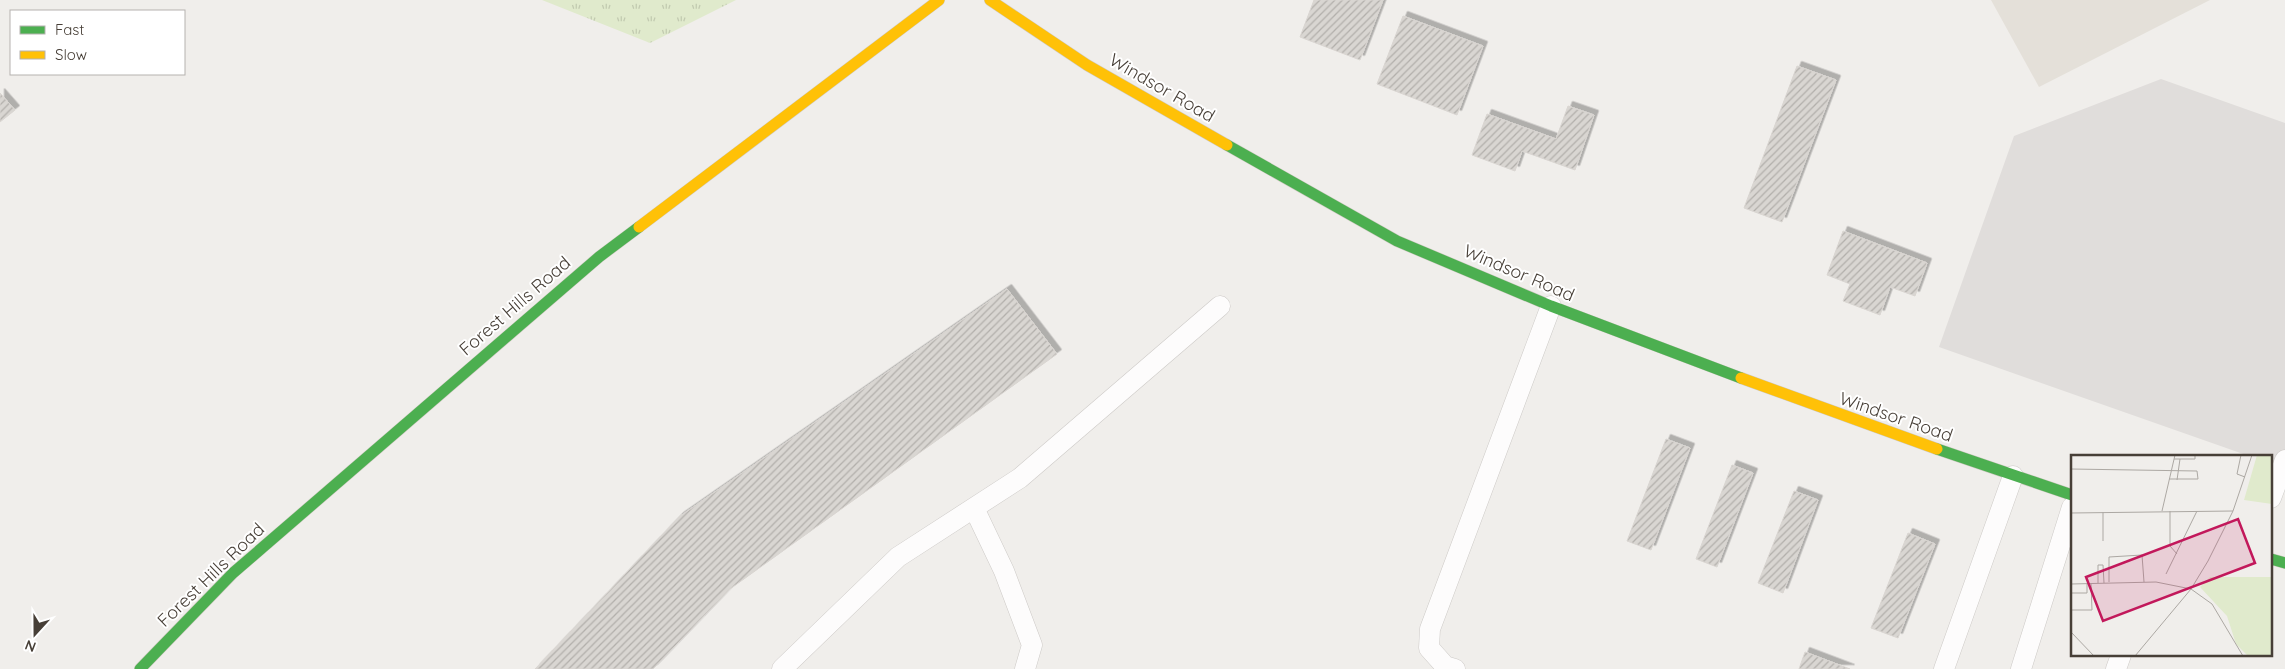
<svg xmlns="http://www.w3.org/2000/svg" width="2285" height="669" font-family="Quicksand,sans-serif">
	<defs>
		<pattern id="park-tufts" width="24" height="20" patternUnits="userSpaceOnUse" patternTransform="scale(1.25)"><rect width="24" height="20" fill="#e0eacc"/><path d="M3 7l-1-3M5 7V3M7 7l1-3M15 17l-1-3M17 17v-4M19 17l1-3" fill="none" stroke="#c2cab0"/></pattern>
		<pattern id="building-hatch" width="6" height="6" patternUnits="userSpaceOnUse" patternTransform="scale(1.25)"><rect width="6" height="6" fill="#d9d6d2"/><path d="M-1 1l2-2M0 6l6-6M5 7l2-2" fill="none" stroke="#b2afab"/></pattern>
		<filter id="shadow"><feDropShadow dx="4.5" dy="-4.5" stdDeviation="0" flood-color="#0004"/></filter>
	</defs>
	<rect width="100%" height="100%" fill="#f0eeeb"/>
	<path fill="#e4e0d9" d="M 1991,0 L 2210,0 L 2039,87 Z"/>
	<path fill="url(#park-tufts)" d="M 542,0 L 736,0 L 650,43 Z"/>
	<path fill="#e0dddb" d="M 2161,79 L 2285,123 L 2285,469 L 2271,464 L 2271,457 L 2249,456 L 1939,347 L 2014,136 Z"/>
	<path fill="url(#building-hatch)" stroke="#d9d5d1" filter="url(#shadow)" d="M 1314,0 L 1383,0 L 1360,60 L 1300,37 Z
		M 1403,16 L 1483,46 L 1457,115 L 1377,84 Z
		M 1797,66 L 1836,80 L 1782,222 L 1744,208 Z
		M 0,93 L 15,110 L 0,122 Z
		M 1568,106 L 1594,115 L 1575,170 L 1522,151 L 1515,171 L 1472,155 L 1487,114 L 1556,139 Z
		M 1843,231 L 1927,263 L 1915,296 L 1890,287 L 1880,315 L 1843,301 L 1850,284 L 1827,275 Z
		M 1007,289 L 1057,354 L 730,589 L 653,669 L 535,669 L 679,517 Z
		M 1666,439 L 1690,448 L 1651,550 L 1627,541 Z
		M 1732,465 L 1753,473 L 1717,567 L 1696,559 Z
		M 1794,491 L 1818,500 L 1783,593 L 1758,583 Z
		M 1908,533 L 1935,544 L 1898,638 L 1871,628 Z
		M 1805,652 L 1850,669 L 1799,669 Z"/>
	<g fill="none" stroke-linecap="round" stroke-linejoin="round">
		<g stroke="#cdcac7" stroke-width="21">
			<path id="lane" d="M 2271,498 L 2285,460
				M 974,508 L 1004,571 L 1032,645 L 1025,669
				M 782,669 L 898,557 L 1020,478 L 1220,306
				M 1455,669 L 1445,666 L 1429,648 L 1430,629 L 1551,306
				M 1944,669 L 2013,476
				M 2021,669 L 2072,507
				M 2116,669 L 2121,655"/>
		</g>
		<g stroke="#cfcac2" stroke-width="12">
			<path id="fast" d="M 1227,145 L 1397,241 L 1551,306 L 1741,378
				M 1937,449 L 2072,495
				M 2271,559 L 2285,563
				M 140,669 L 233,573 L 599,257 L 639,227"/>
		</g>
		<g stroke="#cfcac2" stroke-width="12">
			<path id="slow" d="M 990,0 L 1087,65 L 1227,145
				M 639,227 L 939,0
				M 1741,378 L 1937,449"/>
		</g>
		<use href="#lane" stroke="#fdfcfc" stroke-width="20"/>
		<use href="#fast" stroke="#4caf50" stroke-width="11"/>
		<use href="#slow" stroke="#ffc107" stroke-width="11"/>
	</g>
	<g text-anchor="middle" stroke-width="4" stroke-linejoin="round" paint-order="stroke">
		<g font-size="18" fill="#473f37" stroke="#fff">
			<text transform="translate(1162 88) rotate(30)" y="6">Windsor Road</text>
			<text transform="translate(1519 273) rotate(23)" y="6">Windsor Road</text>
			<text transform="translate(515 306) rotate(-41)" y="6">Forest Hills Road</text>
			<text transform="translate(1896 417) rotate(19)" y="6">Windsor Road</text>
			<text transform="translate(211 575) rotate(-44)" y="6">Forest Hills Road</text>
		</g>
	</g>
	<g transform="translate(2071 455)">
		<rect width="201" height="201" fill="#f0eeeb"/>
		<path d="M 186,0 L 201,0 L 201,49 L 173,45 ZM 201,116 L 201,201 L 177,201 L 165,189 L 156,161 L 129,132 L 139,122 L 201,122 Z" fill="#e0eacc"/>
		<path fill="none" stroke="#aca8a3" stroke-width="1" d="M 170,0 L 166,19 L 174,22M 103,4 L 124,4 L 124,0M 0,14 L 126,16 L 127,24 L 98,24M 106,25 L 109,4M 91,56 L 104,0M 99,56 L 99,91 L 106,99M 32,57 L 32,86M 0,58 L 162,56M 95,119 L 126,56M 38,127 L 38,102 L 71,100 L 73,127M 27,128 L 27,110 L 32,110 L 33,128M 0,129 L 85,127 L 120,134 L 141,149 L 172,201M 0,138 L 16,138 L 16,129M 0,155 L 21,155 L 20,128M 0,177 L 23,201M 64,201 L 120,134 L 137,106 L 162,56 L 181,0"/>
		<path fill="#c2185b" fill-opacity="0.15" stroke="#c2185b" stroke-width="2.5" d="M 167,64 L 184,108 L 32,166 L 15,122 Z"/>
		<rect width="201" height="201" fill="none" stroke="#473f37" stroke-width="2.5"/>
	</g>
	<rect x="10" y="10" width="175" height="65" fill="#ffffff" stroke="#b5b2af"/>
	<rect x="20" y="26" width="25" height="8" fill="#4caf50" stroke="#b5b2af"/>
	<text x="55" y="35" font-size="15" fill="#473f37">Fast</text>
	<rect x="20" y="51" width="25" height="8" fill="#ffc107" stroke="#b5b2af"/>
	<text x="55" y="60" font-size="15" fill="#473f37">Slow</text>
	<g transform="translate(35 634) rotate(201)" stroke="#ffffff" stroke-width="4" paint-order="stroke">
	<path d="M0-4L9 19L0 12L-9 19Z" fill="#473f37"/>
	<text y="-8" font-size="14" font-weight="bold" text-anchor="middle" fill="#473f37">N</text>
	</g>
</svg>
